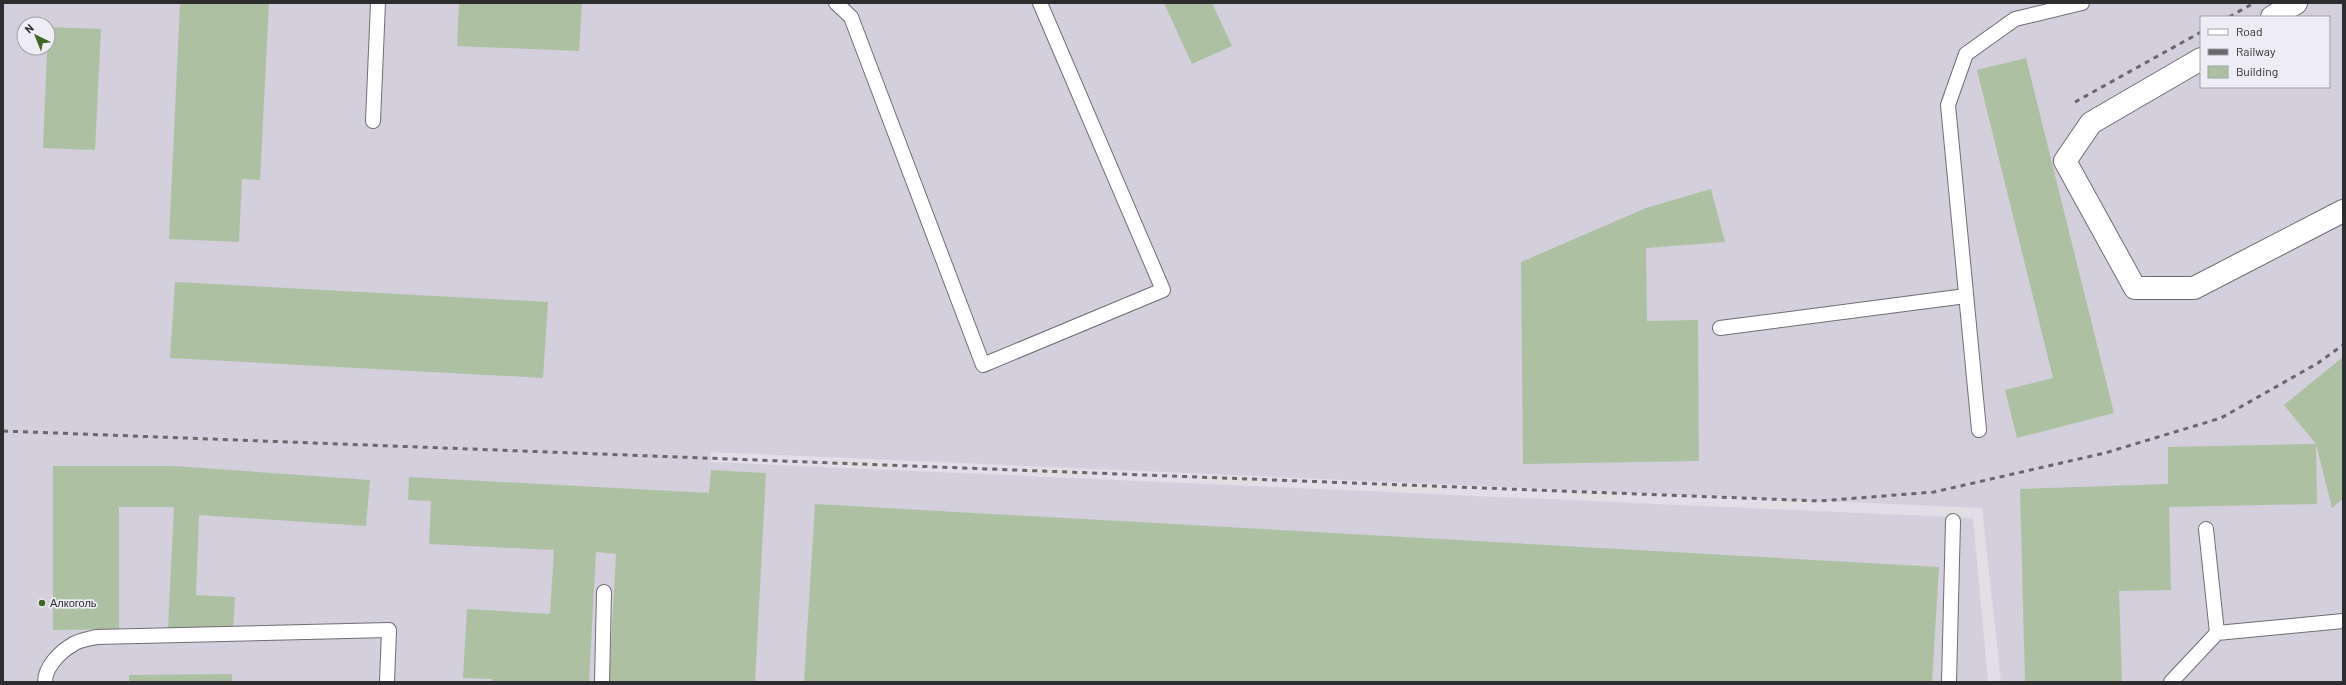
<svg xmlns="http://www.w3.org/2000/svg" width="2346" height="685" font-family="Barlow,sans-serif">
	<rect width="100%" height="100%" fill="#e1dee6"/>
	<path fill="#d3cfdd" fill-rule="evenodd" d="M 3,3 L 2343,3 L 2343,682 L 2001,682 L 1982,508 L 711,452 L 711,462 L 1973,518 L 1988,682 L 3,682 ZM 2201,17 L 2329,17 L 2329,87 L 2201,87 ZM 24,24 L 48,24 L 48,48 L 24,48 Z"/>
	<path fill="#adc1a2" d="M 180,3 L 269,3 L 260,180 L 242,179 L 239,242 L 169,239 Z
		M 459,3 L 582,3 L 579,51 L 457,46 Z
		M 1164,3 L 1212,3 L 1232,46 L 1192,64 Z
		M 48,27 L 101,29 L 95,150 L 43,148 Z
		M 2026,58 L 2114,413 L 2017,438 L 2005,390 L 2053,378 L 1977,70 Z
		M 1711,189 L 1725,242 L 1646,248 L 1647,321 L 1698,320 L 1699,461 L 1523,464 L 1521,262 L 1646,208 Z
		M 175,282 L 548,302 L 543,378 L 170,358 Z
		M 2343,357 L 2343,499 L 2332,508 L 2316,444 L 2284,405 Z
		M 2316,444 L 2317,504 L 2169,507 L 2171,590 L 2119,591 L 2122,682 L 2025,682 L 2020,489 L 2168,484 L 2168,447 Z
		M 53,466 L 174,466 L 370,480 L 366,526 L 199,515 L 196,595 L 235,597 L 233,631 L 168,628 L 174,507 L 119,507 L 119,629 L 53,630 Z
		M 711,470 L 766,473 L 755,682 L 609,682 L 616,554 L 596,552 L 589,682 L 492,682 L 492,679 L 463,678 L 467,609 L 550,614 L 554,550 L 429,544 L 431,501 L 408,500 L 409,477 L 709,493 Z
		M 815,504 L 1939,567 L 1932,682 L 804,682 Z
		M 232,674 L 232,682 L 129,682 L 129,675 Z"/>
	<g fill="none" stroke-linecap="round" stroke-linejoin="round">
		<g stroke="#6f6d74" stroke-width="16">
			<path id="service" d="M 836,3 L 851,17 L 983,365 L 1163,290 L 1040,3
				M 373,121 L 378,3
				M 1720,328 L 1966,296
				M 1979,430 L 1948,105 L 1966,54 L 2015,19 L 2082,3
				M 2217,633 L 2343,621
				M 45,682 C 45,667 60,652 72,645 C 78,640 89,639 96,637 L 389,630 L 387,682
				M 602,682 L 604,592
				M 1949,682 L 1953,521
				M 2171,682 L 2217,633 L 2206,529"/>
		</g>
		<g stroke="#6f6d74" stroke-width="24">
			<path id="minor" d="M 2272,17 L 2296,3
				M 2201,59 L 2091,123 L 2065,161 L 2135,288 L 2194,288 L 2343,211"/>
		</g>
		<use href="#service" stroke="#fff" stroke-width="14"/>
		<use href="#minor" stroke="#fff" stroke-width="22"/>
		<path stroke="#69676c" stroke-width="3" stroke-dasharray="5 5" stroke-linecap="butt" d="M 2229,17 L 2254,3
			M 2075,102 L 2201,32
			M 3,431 L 1820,501 L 1934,492 L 2105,453 L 2221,418 L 2318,363 L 2343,345"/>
	</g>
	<circle fill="#3f6722" stroke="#eeecf4" stroke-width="1.5" cx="42" cy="603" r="4"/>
	<g text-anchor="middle" stroke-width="3.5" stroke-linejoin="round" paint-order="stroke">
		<g font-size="11" fill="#2d2c2f" stroke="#eeecf4" text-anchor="start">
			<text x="50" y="607">Алкоголь</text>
		</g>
	</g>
	<rect width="2346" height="685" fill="none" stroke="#2d2c2f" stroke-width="8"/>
	<rect x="2200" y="16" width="130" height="72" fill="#eeecf4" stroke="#a19fa5"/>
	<rect x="2208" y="29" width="20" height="6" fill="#ffffff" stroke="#a19fa5"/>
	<text x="2236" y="36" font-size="12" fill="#2d2c2f">Road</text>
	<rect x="2208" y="49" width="20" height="6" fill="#69676c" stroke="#a19fa5"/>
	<text x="2236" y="56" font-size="12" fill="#2d2c2f">Railway</text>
	<rect x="2208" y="66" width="20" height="12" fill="#adc1a2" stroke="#a19fa5"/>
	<text x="2236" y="76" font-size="12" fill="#2d2c2f">Building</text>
	<g transform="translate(36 36) rotate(317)"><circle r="19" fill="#eeecf4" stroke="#a19fa5"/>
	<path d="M0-3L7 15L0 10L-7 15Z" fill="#3f6722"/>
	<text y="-6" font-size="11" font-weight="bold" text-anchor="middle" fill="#2d2c2f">N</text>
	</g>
</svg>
